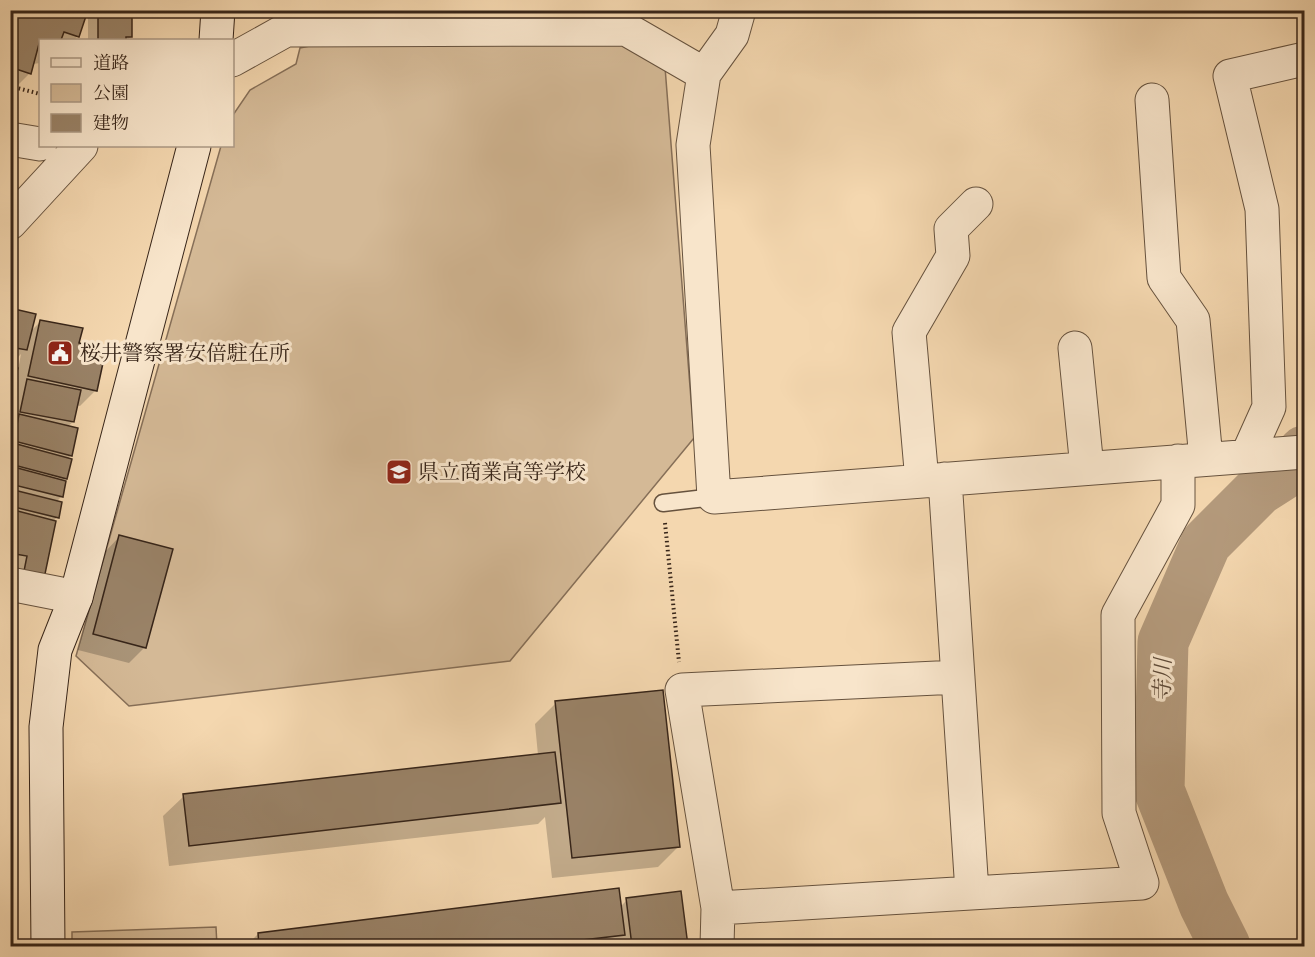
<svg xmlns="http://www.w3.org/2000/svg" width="1315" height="957" font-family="'Old Standard TT','Noto Serif JP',serif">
	<rect width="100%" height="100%" fill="#f4d7af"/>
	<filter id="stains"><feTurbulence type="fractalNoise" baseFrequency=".00333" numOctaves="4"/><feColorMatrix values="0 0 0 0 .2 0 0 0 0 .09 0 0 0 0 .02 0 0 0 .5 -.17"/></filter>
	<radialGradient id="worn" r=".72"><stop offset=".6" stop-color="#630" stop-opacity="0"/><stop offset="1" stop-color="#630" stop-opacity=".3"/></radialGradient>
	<path fill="#d4b996" stroke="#866f58" stroke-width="1.5" d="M 344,39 L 650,41 L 665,67 L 694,438 L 510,661 L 129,706 L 76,656 L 221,146 L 232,146 L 233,115 L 250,90 L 296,64 L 300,48 Z
		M 216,927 L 217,946 L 72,946 L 72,932 Z"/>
	<path fill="#0003" d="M 10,10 L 87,10 L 78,36 L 74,40 L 40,40 L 40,63 L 33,64 L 30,73 L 14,89 L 10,88 Z
		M 88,10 L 131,10 L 131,37 L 127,40 L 88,40 Z
		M 446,10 L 508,10 L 505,14 L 446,15 Z
		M 515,10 L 535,10 L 515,12 Z
		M 10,309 L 30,332 L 41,321 L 78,345 L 96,390 L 80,406 L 76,405 L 73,422 L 67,427 L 71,455 L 68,459 L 62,496 L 56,502 L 57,517 L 53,522 L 43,573 L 14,581 L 17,567 L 10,566 L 10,421 L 17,392 L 10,391 L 10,368 L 18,370 L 21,354 L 15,360 L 10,359 Z
		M 120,536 L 145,647 L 129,663 L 78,650 L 104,553 Z
		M 556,703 L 679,846 L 658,867 L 552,878 L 545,817 L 538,824 L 169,866 L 163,816 L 184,796 L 538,755 L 535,724 Z
		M 680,893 L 686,946 L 615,946 L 614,944 L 611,946 L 246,946 L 258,934 L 620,907 L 627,900 Z"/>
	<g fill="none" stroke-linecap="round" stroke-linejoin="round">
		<path stroke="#b49a7c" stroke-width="51" d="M 1225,946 L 1204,904 L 1159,790 L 1163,642 L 1206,543 L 1259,490 L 1281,476 L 1304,451"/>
	</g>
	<path fill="#998267" stroke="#372519" stroke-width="1.5" d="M 17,10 L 88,10 L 79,37 L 64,32 L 61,40 L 40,40 L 31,74 L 10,67 L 10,31 Z
		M 98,10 L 132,10 L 132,37 L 126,37 L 126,40 L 98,40 Z
		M 10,308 L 36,314 L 27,350 L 10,347 Z
		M 40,320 L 83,328 L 79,343 L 106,349 L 97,391 L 28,376 Z
		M 10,366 L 18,368 L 10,397 Z
		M 27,379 L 81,390 L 74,422 L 20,412 Z
		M 19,414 L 78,428 L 72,456 L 14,441 Z
		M 13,443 L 72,459 L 67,479 L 10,464 Z
		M 10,466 L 66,481 L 63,497 L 10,484 Z
		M 10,489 L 62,502 L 59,518 L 10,506 Z
		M 10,509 L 56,521 L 45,574 L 24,571 L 27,556 L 10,553 Z
		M 119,535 L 173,549 L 146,648 L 93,634 Z
		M 10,611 L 16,611 L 10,670 Z
		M 663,690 L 680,847 L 572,858 L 555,701 Z
		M 555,752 L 561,803 L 189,846 L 183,794 Z
		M 619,888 L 625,935 L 531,946 L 259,946 L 258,933 Z
		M 681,891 L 688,946 L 632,946 L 626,898 Z"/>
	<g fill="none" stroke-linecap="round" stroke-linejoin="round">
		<g stroke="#66523e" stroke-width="19">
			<path id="lane" d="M 663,503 L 714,497"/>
		</g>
		<g stroke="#66523e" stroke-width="35">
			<path id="street" d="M 739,10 L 732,35 L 704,74 L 693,145 L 714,497 L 1304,452
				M 232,60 L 286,30 L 626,29 L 704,74
				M 1152,100 L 1164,278 L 1193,320 L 1206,459
				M 10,139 L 40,144
				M 10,223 L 81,146
				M 1075,348 L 1087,468
				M 1247,456 L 1269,407 L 1262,209 L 1230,76 L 1304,59
				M 945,479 L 972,892
				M 922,481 L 909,332 L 953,256 L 951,229 L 976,204
				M 10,584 L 76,597
				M 718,908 L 1142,883 L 1119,813 L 1118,615 L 1178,505 L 1178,461
				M 717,946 L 718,908 L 682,690 L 958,677"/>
		</g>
		<g stroke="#372519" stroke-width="35">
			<path id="secondary" d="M 216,40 L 218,10
				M 48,946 L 46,727 L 55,650 L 76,597 L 194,146"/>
		</g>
		<path stroke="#372519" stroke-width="4" stroke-dasharray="1.5 3" stroke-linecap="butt" d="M 10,86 L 40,94
			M 665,523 L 679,662"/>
		<use href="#lane" stroke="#f8e5cb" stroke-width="16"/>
		<use href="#street" stroke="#f8e5cb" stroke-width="33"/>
		<use href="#secondary" stroke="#f8e5cb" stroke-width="33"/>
	</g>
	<defs>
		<g id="civic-square" transform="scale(1.35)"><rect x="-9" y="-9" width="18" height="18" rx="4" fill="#8f2418" stroke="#f8e5cb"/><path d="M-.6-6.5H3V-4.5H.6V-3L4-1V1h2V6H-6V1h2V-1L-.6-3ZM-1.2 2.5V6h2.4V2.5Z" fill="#fff"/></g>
		<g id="school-square" transform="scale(1.35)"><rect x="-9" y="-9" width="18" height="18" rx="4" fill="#8f2418" stroke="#f8e5cb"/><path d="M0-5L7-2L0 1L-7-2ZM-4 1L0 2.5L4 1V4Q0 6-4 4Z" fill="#fff"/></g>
	</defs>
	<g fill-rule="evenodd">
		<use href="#civic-square" x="60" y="353"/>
		<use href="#school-square" x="399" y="472"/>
	</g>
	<g text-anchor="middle" stroke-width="6" stroke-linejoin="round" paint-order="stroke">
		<g font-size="21" fill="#372519" stroke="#f8e5cb" text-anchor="start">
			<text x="80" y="360">桜井警察署安倍駐在所</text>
			<text x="418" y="479">県立商業高等学校</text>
		</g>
		<g font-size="22" font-style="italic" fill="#5c4837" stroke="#f8e5cb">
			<text transform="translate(1162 680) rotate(-89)" y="8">寺川</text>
		</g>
	</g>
	<rect width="1315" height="957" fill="none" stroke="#f4d7af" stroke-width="36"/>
	<rect x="12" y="12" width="1291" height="933" fill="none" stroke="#372519" stroke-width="3"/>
	<rect x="18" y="18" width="1279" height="921" fill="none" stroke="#372519" stroke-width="1.5"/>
	<rect x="39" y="39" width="195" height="108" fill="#f8e5cb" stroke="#ab9884" stroke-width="1.5"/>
	<rect x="51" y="58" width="30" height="9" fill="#f8e5cb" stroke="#ab9884" stroke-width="1.5"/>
	<text x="93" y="69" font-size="18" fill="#372519">道路</text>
	<rect x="51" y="84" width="30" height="18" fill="#d4b996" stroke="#ab9884" stroke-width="1.5"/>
	<text x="93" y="99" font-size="18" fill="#372519">公園</text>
	<rect x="51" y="114" width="30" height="18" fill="#998267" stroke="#ab9884" stroke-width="1.5"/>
	<text x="93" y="129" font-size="18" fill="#372519">建物</text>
	<rect width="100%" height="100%" filter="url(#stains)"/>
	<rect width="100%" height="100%" fill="url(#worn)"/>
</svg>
